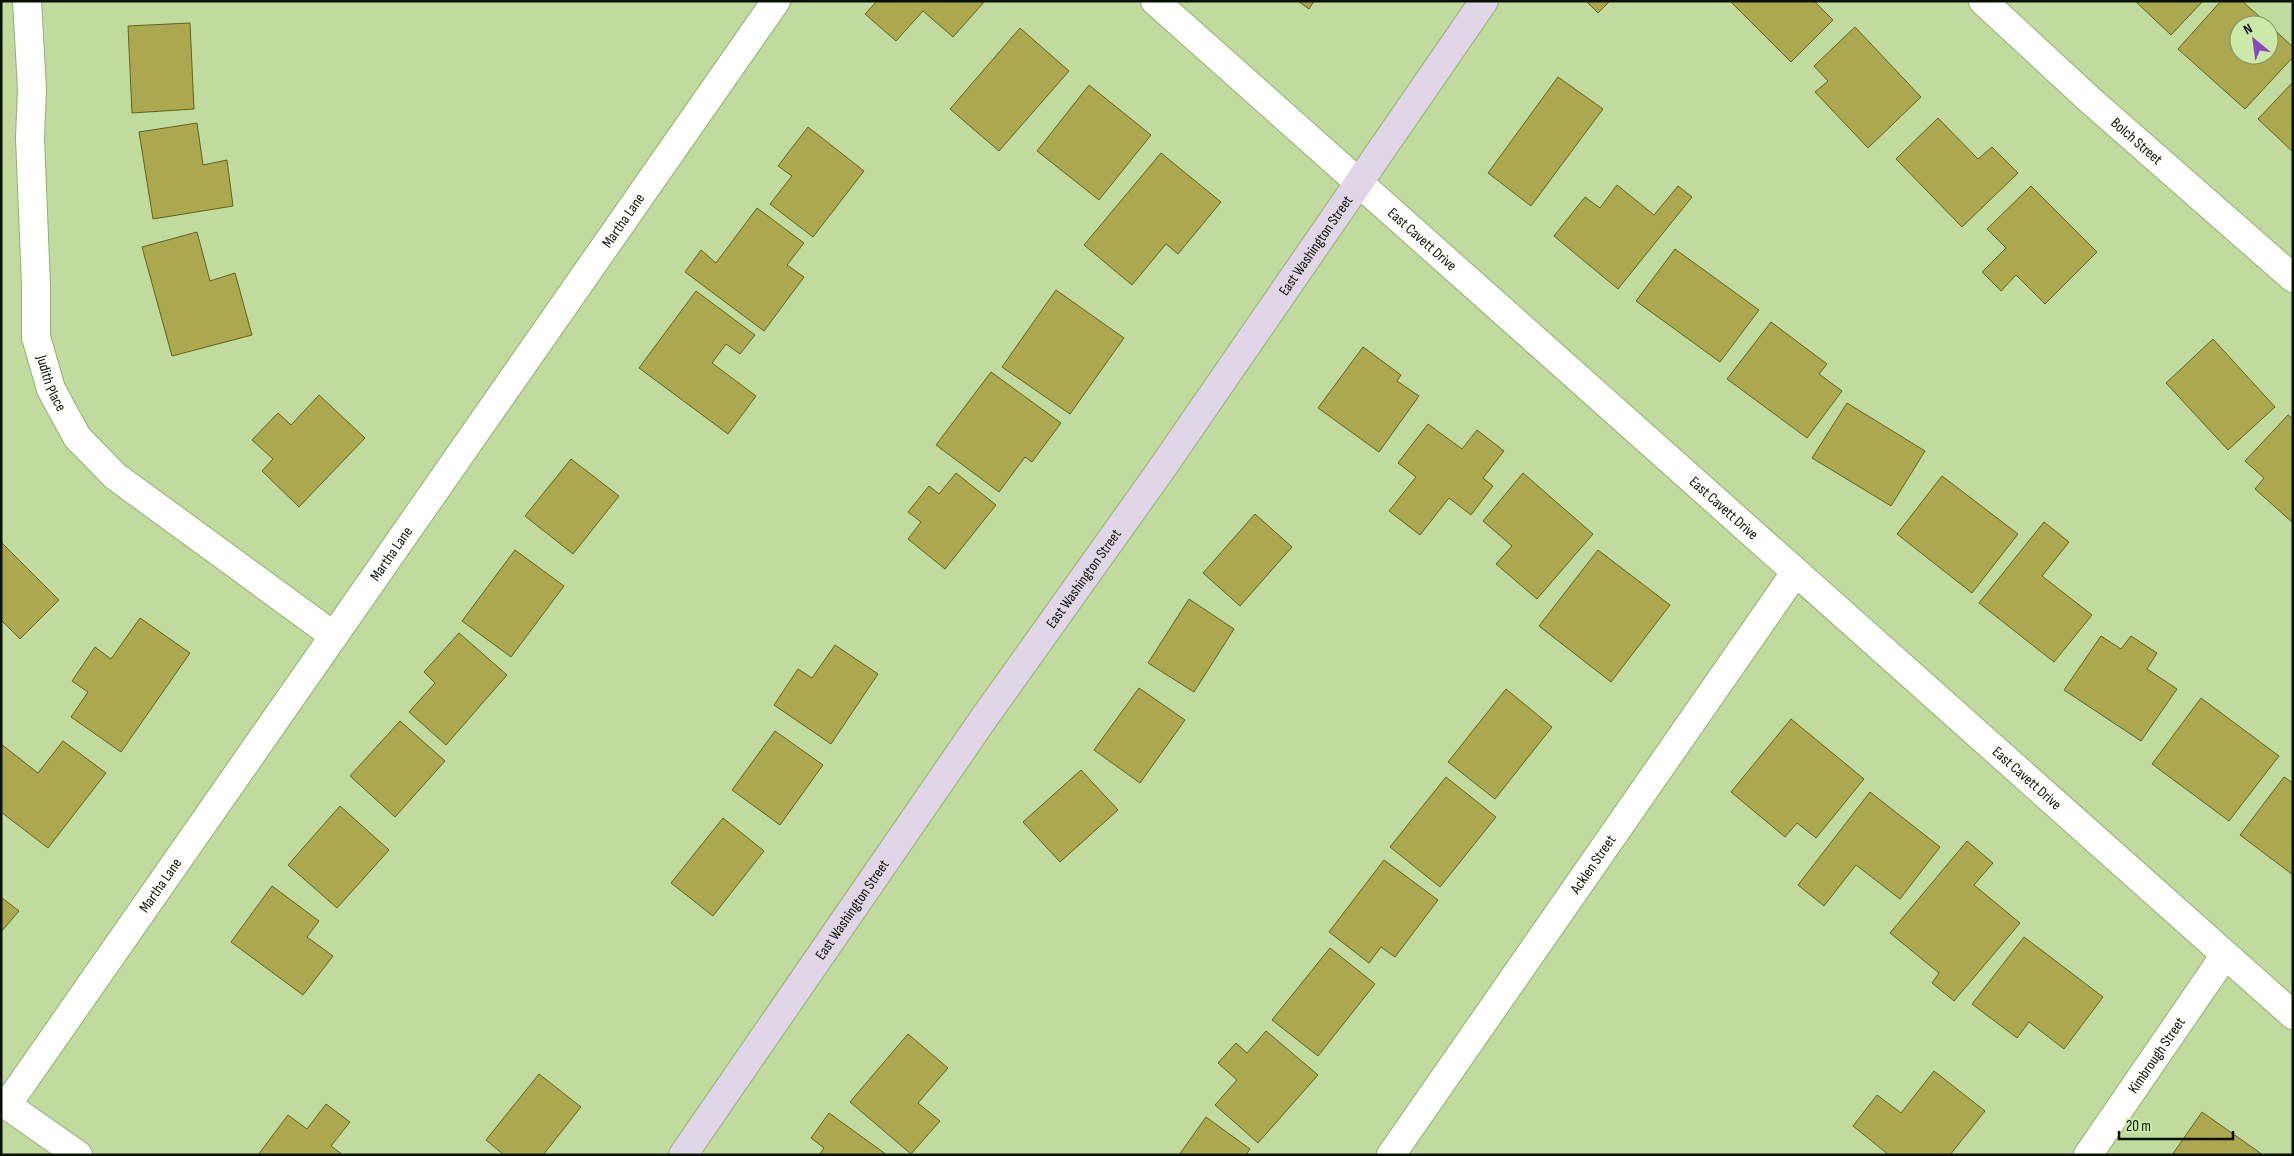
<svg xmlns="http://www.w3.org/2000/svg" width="2294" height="1156" font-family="'Sofia Sans Condensed',sans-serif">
	<rect width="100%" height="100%" fill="#c0db9d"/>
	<path fill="#aba84f" stroke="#63611d" d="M 877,1 L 985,1 L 953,37 L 923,11 L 896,41 L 865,14 Z
		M 1298,1 L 1314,1 L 1309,9 Z
		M 1586,1 L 1610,1 L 1598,13 Z
		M 1730,1 L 1814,1 L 1833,20 L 1791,62 Z
		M 2135,1 L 2203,1 L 2171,35 Z
		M 2221,1 L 2242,1 L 2269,25 L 2239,25 L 2239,55 L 2269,55 L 2269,25 L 2293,47 L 2293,57 L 2245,109 L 2178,49 Z
		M 190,23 L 194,109 L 132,113 L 128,26 Z
		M 1855,27 L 1921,97 L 1868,148 L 1815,92 L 1828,81 L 1814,66 Z
		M 1020,28 L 1069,71 L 999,151 L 950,109 Z
		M 1558,77 L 1603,109 L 1531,206 L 1488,173 Z
		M 2293,82 L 2293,152 L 2258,119 Z
		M 1089,85 L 1151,135 L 1099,200 L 1037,151 Z
		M 1938,118 L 1978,159 L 1992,147 L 2018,173 L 1962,227 L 1896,159 Z
		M 197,123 L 203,165 L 227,160 L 233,206 L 153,219 L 139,132 Z
		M 808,127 L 864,171 L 813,237 L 770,204 L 792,176 L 778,166 Z
		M 1161,153 L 1221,202 L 1178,254 L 1166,244 L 1132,285 L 1084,245 Z
		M 1617,185 L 1654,215 L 1678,186 L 1692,197 L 1618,289 L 1554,236 L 1585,197 L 1600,208 Z
		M 2031,186 L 2097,252 L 2045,304 L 2016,275 L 2001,291 L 1982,272 L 2006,248 L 1987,229 Z
		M 757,208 L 804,243 L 787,265 L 804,277 L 764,331 L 685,272 L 701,250 L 716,263 Z
		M 197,232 L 210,281 L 235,273 L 252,335 L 172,356 L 142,247 Z
		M 1675,249 L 1759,310 L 1720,362 L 1636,301 Z
		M 1056,290 L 1124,338 L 1070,414 L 1002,367 Z
		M 696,291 L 755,335 L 740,354 L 726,344 L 712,363 L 756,396 L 728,434 L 639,368 Z
		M 1771,322 L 1827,364 L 1819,374 L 1842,391 L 1807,438 L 1727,379 Z
		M 2213,339 L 2275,407 L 2228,450 L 2166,383 Z
		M 1363,347 L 1401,375 L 1397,381 L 1419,396 L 1379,452 L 1318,408 Z
		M 991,372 L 1061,423 L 1032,462 L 1025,457 L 999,492 L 936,445 Z
		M 319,395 L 365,438 L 299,507 L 262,471 L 273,459 L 252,440 L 278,413 L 291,425 Z
		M 1847,403 L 1925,451 L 1891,506 L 1812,458 Z
		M 2288,415 L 2293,419 L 2293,523 L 2255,489 L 2264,478 L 2245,461 Z
		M 1428,424 L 1462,449 L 1477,430 L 1504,451 L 1483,478 L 1493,486 L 1471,515 L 1449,498 L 1420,535 L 1389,511 L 1416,477 L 1398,463 Z
		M 571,459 L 619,496 L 573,554 L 525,516 Z
		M 956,473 L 996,505 L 945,569 L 908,539 L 921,522 L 908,512 L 929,486 L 939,494 Z
		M 1523,473 L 1593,534 L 1537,599 L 1496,564 L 1512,546 L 1483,521 Z
		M 1942,476 L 2018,534 L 1972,593 L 1897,534 Z
		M 1255,514 L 1292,547 L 1240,606 L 1203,573 Z
		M 2044,522 L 2069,542 L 2042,576 L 2092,615 L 2054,662 L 1979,603 Z
		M 1,542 L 59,600 L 20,639 L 1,620 Z
		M 515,550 L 564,586 L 511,657 L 462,621 Z
		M 1598,550 L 1670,605 L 1611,682 L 1539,626 Z
		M 1189,599 L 1234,629 L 1194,692 L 1148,663 Z
		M 140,618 L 190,653 L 121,752 L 71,717 L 88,692 L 72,681 L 95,647 L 111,659 Z
		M 459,633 L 507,675 L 446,745 L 409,712 L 435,683 L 424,672 Z
		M 2101,636 L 2121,649 L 2131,636 L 2157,653 L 2147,669 L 2177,689 L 2141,741 L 2064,690 Z
		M 835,645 L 878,674 L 831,744 L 774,705 L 798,669 L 812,678 Z
		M 1139,688 L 1185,720 L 1140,783 L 1094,750 Z
		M 1506,689 L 1552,727 L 1495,799 L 1448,762 Z
		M 2201,698 L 2279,756 L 2229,821 L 2152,764 Z
		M 1791,719 L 1864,779 L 1816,838 L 1797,823 L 1785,837 L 1731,792 Z
		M 400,721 L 445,761 L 395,817 L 350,776 Z
		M 775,731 L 823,765 L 780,825 L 732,790 Z
		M 63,741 L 106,773 L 48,848 L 1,812 L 1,744 L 38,773 Z
		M 1081,770 L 1118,810 L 1060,862 L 1023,822 Z
		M 1446,777 L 1496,817 L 1440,887 L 1390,847 Z
		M 2284,777 L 2293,783 L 2293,875 L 2240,835 Z
		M 1870,792 L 1940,847 L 1900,899 L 1856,865 L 1824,906 L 1798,885 Z
		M 340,806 L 389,850 L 337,908 L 288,865 Z
		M 723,818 L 764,851 L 713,916 L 671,883 Z
		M 1967,841 L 1993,863 L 1974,885 L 2020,923 L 1954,1001 L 1932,983 L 1939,973 L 1890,933 Z
		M 1384,860 L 1438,900 L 1395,957 L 1381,947 L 1369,963 L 1329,932 Z
		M 272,886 L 319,921 L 307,937 L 333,956 L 303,995 L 231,942 Z
		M 1,897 L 19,911 L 1,932 Z
		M 2024,937 L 2103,997 L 2064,1049 L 2029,1022 L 2017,1038 L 1972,1004 Z
		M 1330,948 L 1375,984 L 1318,1056 L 1272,1020 Z
		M 1266,1031 L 1318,1075 L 1258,1143 L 1215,1105 L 1237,1080 L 1218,1063 L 1236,1043 L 1247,1053 Z
		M 908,1034 L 948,1068 L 918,1103 L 940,1121 L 911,1154 L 850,1102 Z
		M 1934,1071 L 1985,1111 L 1950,1155 L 1889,1155 L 1853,1126 L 1877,1095 L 1901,1113 Z
		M 539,1074 L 581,1107 L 543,1155 L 504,1155 L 486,1140 Z
		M 326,1104 L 350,1122 L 331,1146 L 343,1155 L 258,1155 L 288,1115 L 307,1129 Z
		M 2202,1112 L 2263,1155 L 2172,1155 Z
		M 829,1113 L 887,1155 L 819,1155 L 824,1148 L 811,1138 Z
		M 1206,1117 L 1250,1149 L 1246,1155 L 1179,1155 Z"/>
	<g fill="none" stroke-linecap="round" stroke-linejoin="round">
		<g stroke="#94ae71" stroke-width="30">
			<g id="street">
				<path id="s1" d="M 27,1 L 32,89 L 30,138 L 36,285 L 36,337 L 51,389 L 77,437 L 115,476 L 334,636"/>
				<path id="s2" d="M 1155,1 L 2293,1015"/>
				<path id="s3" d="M 1983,1 L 2090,100 L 2293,278"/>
				<path d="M 1,1101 L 78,1155"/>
				<path id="s4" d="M 7,1105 L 776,1"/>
				<path id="s5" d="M 1391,1155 L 1795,573"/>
				<path id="s6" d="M 2088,1155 L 2225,955"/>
			</g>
		</g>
		<g stroke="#94ae71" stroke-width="30">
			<g id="secondary">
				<path id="s7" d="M 683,1155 L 984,718 L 1158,474 L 1484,1"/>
			</g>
		</g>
		<use href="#street" stroke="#fff" stroke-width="28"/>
		<use href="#secondary" stroke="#e0d6e8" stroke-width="28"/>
	</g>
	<g text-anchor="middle" stroke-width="4.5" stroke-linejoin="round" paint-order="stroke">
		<g font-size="15" fill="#091200" stroke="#cde9a9">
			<text dy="5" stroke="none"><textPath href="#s3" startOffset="208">Bolch Street</textPath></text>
			<text dy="5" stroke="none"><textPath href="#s4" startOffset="1078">Martha Lane</textPath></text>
			<text dy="5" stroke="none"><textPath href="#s2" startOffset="358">East Cavett Drive</textPath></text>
			<text dy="5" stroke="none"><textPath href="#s7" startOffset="1108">East Washington Street</textPath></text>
			<text dy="5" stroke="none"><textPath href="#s1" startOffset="385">Judith Place</textPath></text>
			<text dy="5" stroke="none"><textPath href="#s2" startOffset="762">East Cavett Drive</textPath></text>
			<text dy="5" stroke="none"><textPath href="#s4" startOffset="672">Martha Lane</textPath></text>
			<text dy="5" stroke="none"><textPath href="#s7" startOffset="702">East Washington Street</textPath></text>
			<text dy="5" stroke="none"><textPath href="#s2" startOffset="1168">East Cavett Drive</textPath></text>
			<text dy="5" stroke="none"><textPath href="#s5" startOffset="354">Acklen Street</textPath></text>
			<text dy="5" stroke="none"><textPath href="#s4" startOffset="268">Martha Lane</textPath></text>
			<text dy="5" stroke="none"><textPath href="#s7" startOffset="298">East Washington Street</textPath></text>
			<text dy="5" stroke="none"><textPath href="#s6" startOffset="121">Kimbrough Street</textPath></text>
		</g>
	</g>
	<rect width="2294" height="1156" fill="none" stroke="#091200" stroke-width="5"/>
	<g transform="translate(2254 40) rotate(331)"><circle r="24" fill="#cde9a9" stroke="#7f9365"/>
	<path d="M0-4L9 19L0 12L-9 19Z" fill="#8a48bd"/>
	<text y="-8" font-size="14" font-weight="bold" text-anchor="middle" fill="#091200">N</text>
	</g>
	<path d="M2119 1131v8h114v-8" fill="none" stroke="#091200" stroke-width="2.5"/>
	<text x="2126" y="1131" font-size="15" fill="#091200" stroke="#cde9a9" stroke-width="4" paint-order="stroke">20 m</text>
</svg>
